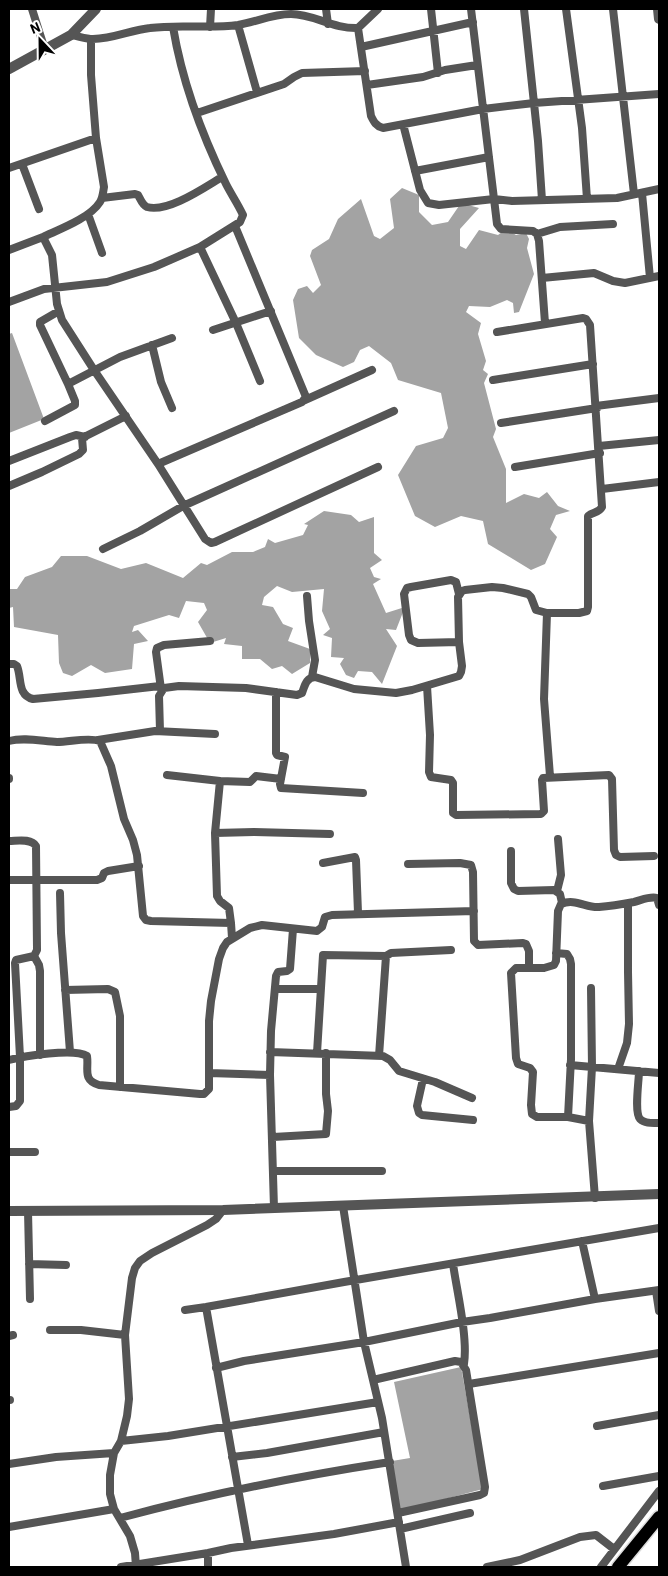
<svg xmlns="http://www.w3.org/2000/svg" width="668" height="1576" font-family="Barlow,sans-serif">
	<rect width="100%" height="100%" fill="#fff"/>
	<path fill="#a3a3a3" d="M 402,188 L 419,195 L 419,212 L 432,225 L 448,222 L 461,203 L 479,208 L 460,229 L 460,246 L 466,249 L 479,230 L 498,235 L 506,229 L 516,235 L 526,233 L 529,239 L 527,248 L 534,274 L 519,312 L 514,313 L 513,303 L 507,300 L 490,307 L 469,306 L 466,312 L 481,323 L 478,334 L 486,361 L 483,370 L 488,374 L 484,383 L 496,429 L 493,437 L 506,469 L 506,503 L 524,494 L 539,498 L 547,492 L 558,506 L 570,511 L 556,515 L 550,529 L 557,537 L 545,564 L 531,570 L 488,544 L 483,521 L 461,516 L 435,527 L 415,516 L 398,475 L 416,446 L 443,438 L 448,428 L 441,393 L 398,380 L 391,363 L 369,346 L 360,350 L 354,362 L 343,367 L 316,355 L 299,338 L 293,300 L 298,289 L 307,286 L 313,293 L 321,285 L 310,256 L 312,250 L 329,239 L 338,219 L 361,199 L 374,236 L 380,239 L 394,228 L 390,199 Z
		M 12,333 L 44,419 L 9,433 L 9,334 Z
		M 324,511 L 351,515 L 359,522 L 374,517 L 374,553 L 382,560 L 370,568 L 374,577 L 381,579 L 373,584 L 386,613 L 405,607 L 396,630 L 386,629 L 397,646 L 382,684 L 372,672 L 358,671 L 354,678 L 346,675 L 340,664 L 344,658 L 331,657 L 332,638 L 323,635 L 330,629 L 322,611 L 324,589 L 292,592 L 277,586 L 264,597 L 262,605 L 273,607 L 283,624 L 293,628 L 288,641 L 310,649 L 310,663 L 292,674 L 282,666 L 272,669 L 260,659 L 242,659 L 242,646 L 224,644 L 226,638 L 210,643 L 198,622 L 207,610 L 204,603 L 186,601 L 179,618 L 169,615 L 134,626 L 132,632 L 138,630 L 148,641 L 134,644 L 132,669 L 105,673 L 91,665 L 72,676 L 63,673 L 59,663 L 58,635 L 14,627 L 13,607 L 9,608 L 9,589 L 17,589 L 25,577 L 52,567 L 61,556 L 87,556 L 121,569 L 146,563 L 183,578 L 201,563 L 207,565 L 232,552 L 253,552 L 265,547 L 268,539 L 275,543 L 303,535 L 308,525 L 304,524 Z
		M 461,1367 L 483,1489 L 400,1511 L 392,1461 L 410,1458 L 394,1382 Z"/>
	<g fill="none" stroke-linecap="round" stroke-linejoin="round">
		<g stroke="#dbdbdb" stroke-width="15">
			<path id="primary" d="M 618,1567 L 659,1517"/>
		</g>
		<path stroke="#555" stroke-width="8" d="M 32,9 L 45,50
			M 326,9 L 328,24
			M 431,9 L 438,73
			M 471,9 L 494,199 L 512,201 L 617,198 L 659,189
			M 524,9 L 538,141 L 542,200
			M 566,9 L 582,128 L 587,199
			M 613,9 L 634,194
			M 238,25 L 257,92
			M 210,27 L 211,9
			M 358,28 L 371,116 C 374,122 376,126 383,128 L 483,109 L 534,103 L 659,94
			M 71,35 C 78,36 86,39 93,39 C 113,39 131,30 150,28 C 179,24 209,29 238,25 C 256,22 272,14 291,14 C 314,14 333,29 358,28 L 378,9
			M 361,47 L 473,22
			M 367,85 L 423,77 L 445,70 L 477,65
			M 197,113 L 284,84 L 294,77 L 302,73 L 365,71
			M 403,124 L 420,190 L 428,203 L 439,205 L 494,199 L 497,224 L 501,229 L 533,231 L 537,234 L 539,241 L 545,323
			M 22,164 L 39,209
			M 9,168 L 96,138
			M 415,171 L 489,157
			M 642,193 L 650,278
			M 102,198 L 135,194 L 138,195 C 140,198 142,205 147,207 C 168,213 205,187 222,177
			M 88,214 L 102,253
			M 537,234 L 560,227 L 613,224
			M 43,237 C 60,229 90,218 100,202 C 103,197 103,192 104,187 L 96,138 L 91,75 L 91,39
			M 200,247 L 236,323 L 260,381
			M 9,250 L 43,237 L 52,255 L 57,304 L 62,320 L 94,370 L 158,464 L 205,539 L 211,543 L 215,542 L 378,467
			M 542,278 L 594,273 L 613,281 L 625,283 L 659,276
			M 9,302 L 44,289 L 107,282 L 154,267 L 200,247 L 240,222 L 243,215 C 238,204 231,194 226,184 C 202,135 182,81 173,27
			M 213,330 L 271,311
			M 497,332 L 583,318 L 586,319 L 590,325 L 602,507 C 599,513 593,512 588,516 L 588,607 L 587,611 L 579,613 L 547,613 L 544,699 L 550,776
			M 152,345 L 161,382 L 172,408
			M 493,380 L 593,364
			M 68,384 L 120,357 L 172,338
			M 305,400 L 372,370
			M 596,406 L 659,398
			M 45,421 L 75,405 L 75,401 L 68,384 L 40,325 L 40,322 L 59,311
			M 501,423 L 597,408
			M 599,446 L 659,440
			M 9,461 L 70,437 L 76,435 L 85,437
			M 158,464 L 302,402 L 306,397 L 235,226
			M 515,467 L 600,453
			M 9,486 L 42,472 L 79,454 L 83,450 L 82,438 L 126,416
			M 602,489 L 659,482
			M 103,549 L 140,531 L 183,506 L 394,411
			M 307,596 L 309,621 L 315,660 L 312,677
			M 459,642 L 418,643 L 411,640 L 409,635 L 404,594 L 407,588 L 411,587 L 451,580 L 456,582 L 459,594
			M 9,664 L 14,664 L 17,666 C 22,678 17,695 33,699 L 98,693 L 160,686
			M 427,686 L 430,735 L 429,772 L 431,777 L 451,780 L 453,783 L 453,813 L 456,815 L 541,814 L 544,811 L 542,780 L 543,778 L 609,775 L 612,779 L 614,850 L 616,855 L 620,857 L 654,856
			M 161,689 L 156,652 L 157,648 L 164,645 L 210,641
			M 276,692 L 276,753 L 277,755 L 285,757 L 280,784 L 281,788 L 363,793
			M 160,731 L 159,696 L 164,688 L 179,686 L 246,688 L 297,695 L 302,693 C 305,685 306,678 315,677 L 354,689 L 396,693 L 412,690 L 459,676 L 461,672 L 462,666 L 459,642 L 458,597 L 462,591 L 465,590 L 492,587 L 503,588 L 528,594 L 531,597 L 536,610 L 547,613
			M 98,740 L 155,731 L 215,734
			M 9,741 C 24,737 41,741 57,742 C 70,742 88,737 100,741 L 111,766 L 124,819 L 133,840 L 137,855 L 143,916 L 146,920 L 151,921 L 231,923 L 232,938
			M 167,775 L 220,781 L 215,833 L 217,896 L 220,901 L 229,908 L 231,923
			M 9,778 L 9,779
			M 220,781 L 250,782 L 256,776 L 281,779
			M 215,833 L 254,832 L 330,834
			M 9,841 C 17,841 31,838 36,846 L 37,950 L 34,956 L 16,960 L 15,963 L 20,1057 L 20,1101 L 16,1106 L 9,1107
			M 511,851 L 511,883 L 514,889 L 518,891 L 554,890 L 560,894 L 562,903
			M 323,863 L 355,857 L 356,860 L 358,913
			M 408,864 L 460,863 L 471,865 L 473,872 L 474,941 L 478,945 L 523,943 L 526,944 L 529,951 L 529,968
			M 9,880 L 97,880 L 102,878 L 104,873 L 108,871 L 139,866
			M 557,891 L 561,875 L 558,839
			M 60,893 L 61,933 L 70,1052
			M 556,953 L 567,954 L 570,959 L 571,964 L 571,1059 L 568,1117
			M 34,956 L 39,965 L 40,971 L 40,1055
			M 275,989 L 320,989
			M 65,990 L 108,989 L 115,992 L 120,1016 L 120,1087
			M 270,1052 L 383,1056 L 390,1060 L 399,1071 L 435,1082 L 472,1098
			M 317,1053 L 323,955 L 386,956
			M 379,1056 L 386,956 L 391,953 L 451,950
			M 9,1060 C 24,1056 74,1048 87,1056 C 89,1069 82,1080 99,1085 L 200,1094 L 204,1094 L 209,1089 L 209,1073 L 270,1075 L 274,1208
			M 570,1065 L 659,1073
			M 618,1069 L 627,1043 L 629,1024 L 628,972 L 628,903
			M 639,1071 C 639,1081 634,1112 640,1119 C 645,1124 653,1123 659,1123
			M 209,1073 L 209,1021 L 211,1001 L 219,959 L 223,948 L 227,942 L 250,928 L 262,925 L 317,931 L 322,927 L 325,917 L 332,915 L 474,911
			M 270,1075 L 271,1031 L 276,976 L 278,972 L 287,971 L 290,969 L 293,929
			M 423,1079 L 417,1106 L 419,1113 L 422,1115 L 473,1120
			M 589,1121 L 592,1067 L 591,988
			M 273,1137 L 326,1134 L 328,1111 L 326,1094 L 326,1053
			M 9,1152 L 35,1152
			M 273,1171 L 382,1171
			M 595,1198 L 589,1121 L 568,1117 L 537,1117 L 532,1114 L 531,1105 L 533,1072 L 530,1068 L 518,1064 L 516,1058 L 511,973 L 516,968 L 544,968 L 554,965 L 556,961 L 558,911 L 561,904 C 575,898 586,908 599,907 C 611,906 623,904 634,902 C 642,900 650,896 657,898 L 659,905
			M 343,1206 L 364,1342 L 382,1418 L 406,1567
			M 28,1211 L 30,1299
			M 582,1241 L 595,1299
			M 29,1264 L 66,1265
			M 453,1264 C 457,1292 468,1337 464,1364
			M 656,1291 L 659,1311
			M 206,1307 L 248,1545
			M 185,1310 L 206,1307 L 344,1282 L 659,1228
			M 50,1330 L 81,1330 L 125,1335
			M 9,1336 L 13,1335
			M 216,1368 L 244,1361 L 364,1342 L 462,1322 L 490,1318 L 595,1299 L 659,1290
			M 373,1380 L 455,1361 L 461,1362 L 466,1370 L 485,1487 L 484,1493 L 480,1495 L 398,1513
			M 469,1384 L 659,1353
			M 9,1400 L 10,1400
			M 597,1426 L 659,1415
			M 121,1441 L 168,1436 L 378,1402
			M 232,1457 L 267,1453 L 384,1432
			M 9,1464 L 56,1457 L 114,1453
			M 603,1486 L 659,1476
			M 120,1518 C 209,1494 299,1476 390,1462
			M 9,1527 L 114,1509
			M 400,1529 L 470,1513
			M 208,1553 L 208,1567
			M 121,1567 L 208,1553 L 231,1548 L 334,1534 L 399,1522
			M 136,1567 L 135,1553 L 130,1536 L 114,1509 L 110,1494 L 110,1475 L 114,1453 L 121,1441 L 127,1416 L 129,1399 L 125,1335 L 132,1278 L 135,1268 L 140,1261 L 152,1253 L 207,1225 L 216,1219 L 223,1210
			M 487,1567 L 520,1560 L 580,1537 L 596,1535 L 614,1549
			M 601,1567 L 659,1491"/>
		<path stroke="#555" stroke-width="10" d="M 658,9 L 659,19
			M 9,69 L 71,35 L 96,9
			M 9,1211 L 223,1210 L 659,1194"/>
		<use href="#primary" stroke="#000" stroke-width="12"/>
	</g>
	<rect width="668" height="1576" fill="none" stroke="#000000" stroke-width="20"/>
	<g transform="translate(40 40) rotate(338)" stroke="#ffffff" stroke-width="4" paint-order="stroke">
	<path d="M0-4L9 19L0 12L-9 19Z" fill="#000000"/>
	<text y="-8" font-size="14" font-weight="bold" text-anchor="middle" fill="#000000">N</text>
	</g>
</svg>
